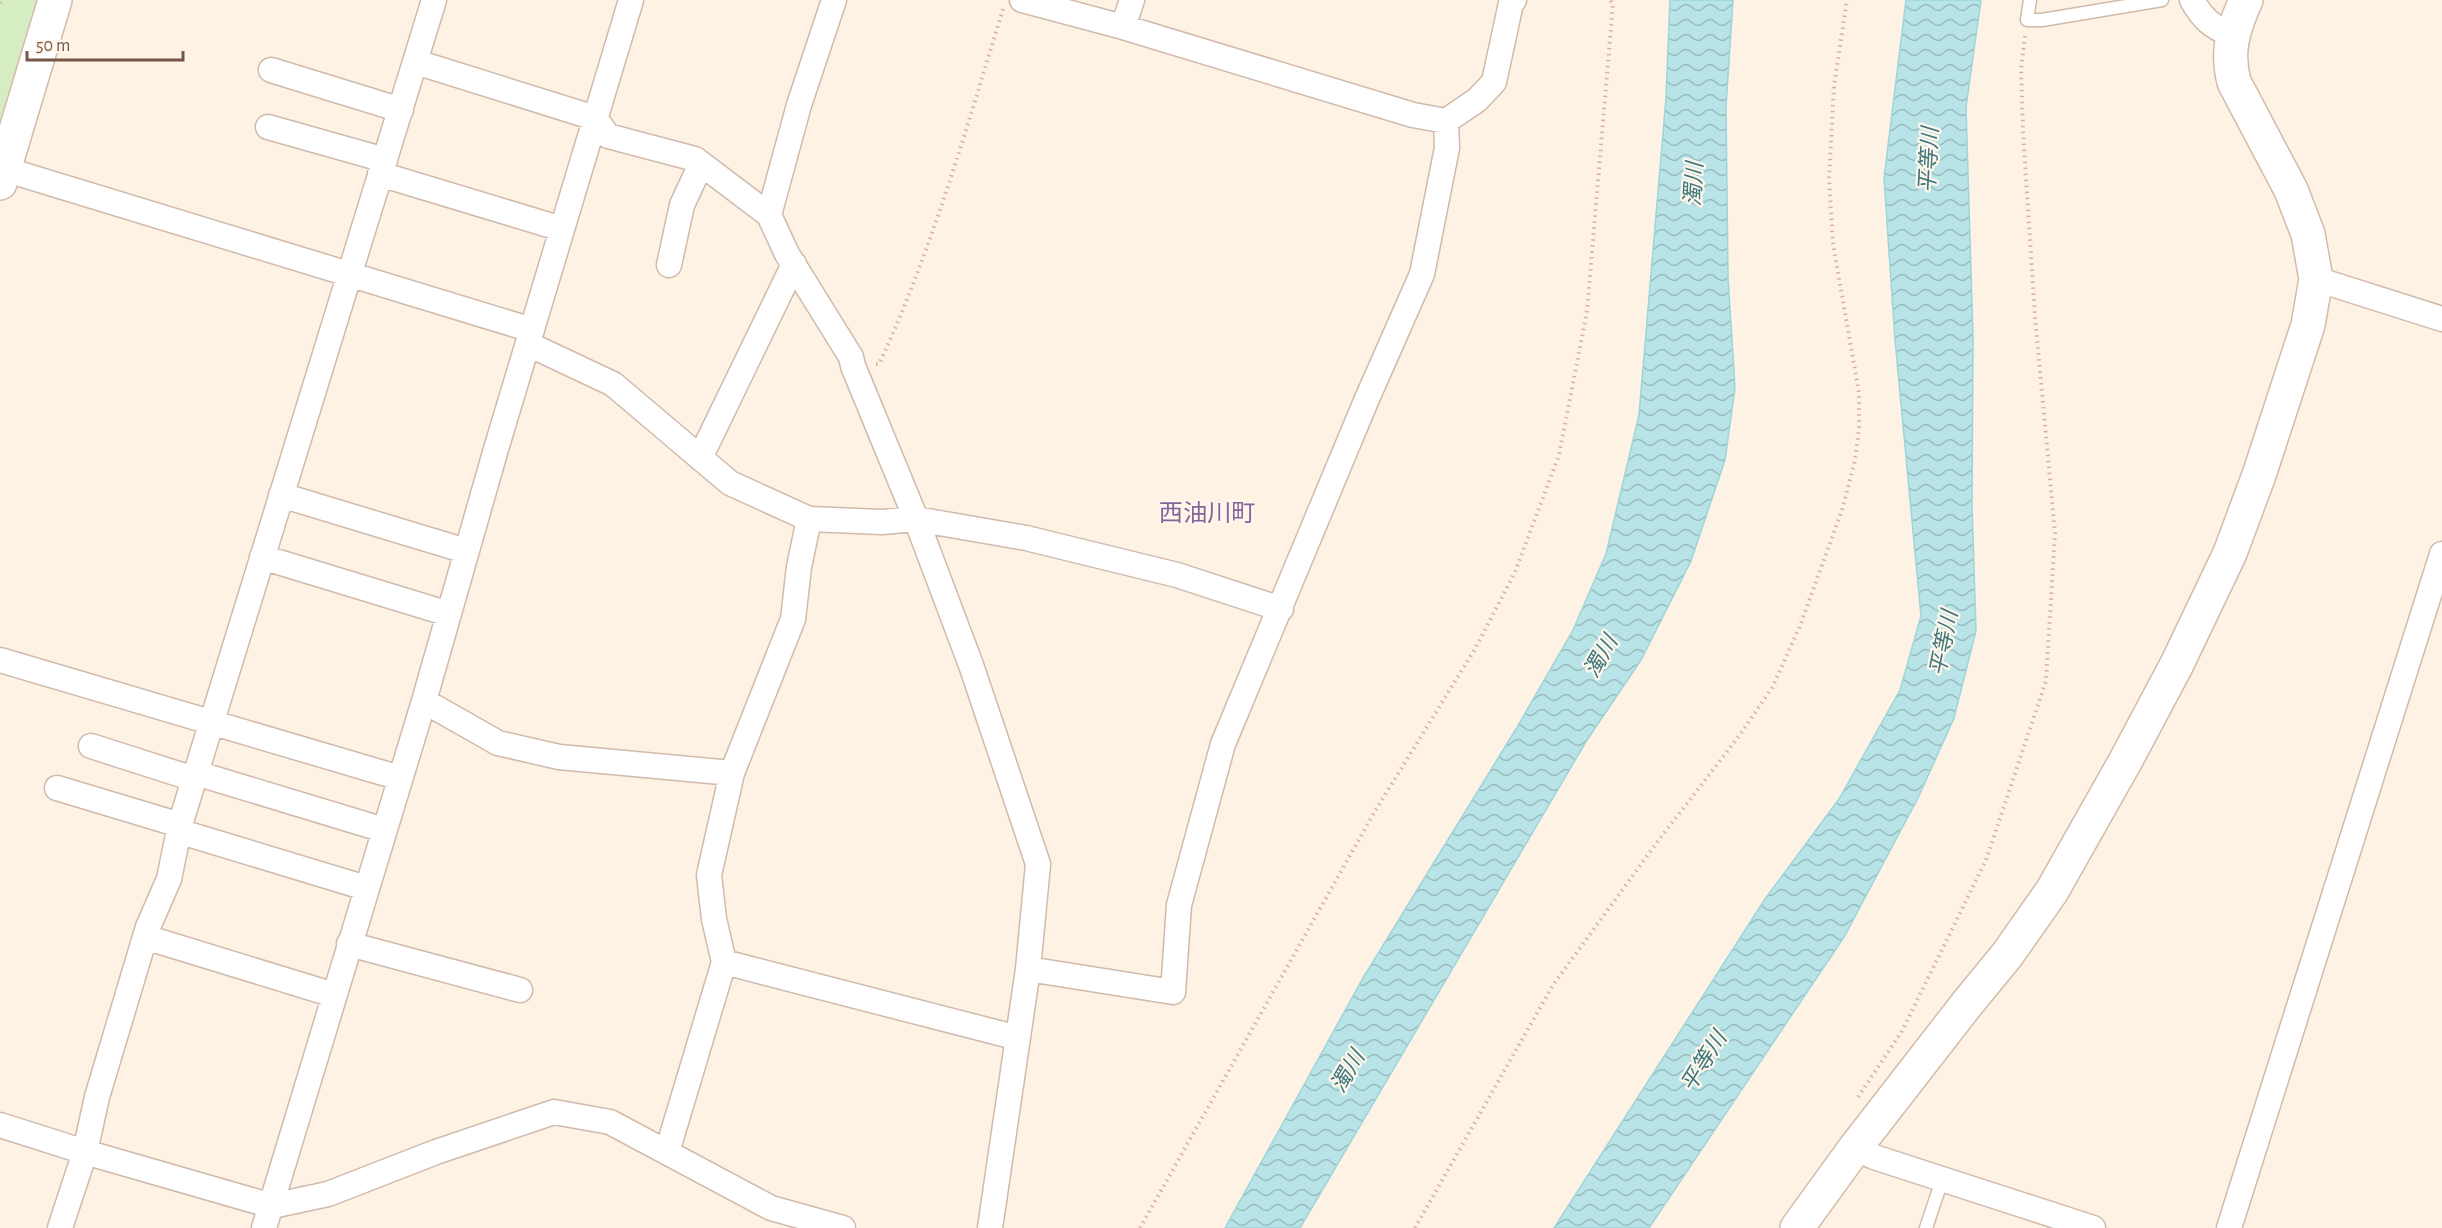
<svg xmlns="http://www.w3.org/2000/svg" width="2442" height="1228" font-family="'Alegreya Sans','Noto Sans JP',sans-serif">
	<defs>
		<pattern id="water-waves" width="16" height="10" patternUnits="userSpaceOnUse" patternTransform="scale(1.5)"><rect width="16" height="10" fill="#b8e4e8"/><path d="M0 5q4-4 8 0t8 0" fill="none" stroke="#9abcbe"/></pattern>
	</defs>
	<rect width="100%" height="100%" fill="#fdf2e4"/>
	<path fill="#d6ecc2" d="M 0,0 L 38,0 L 0,130 Z"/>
	<path fill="url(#water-waves)" stroke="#9dd5da" stroke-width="1.5" d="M 1670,0 L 1733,0 L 1726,107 L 1728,277 L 1735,388 L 1725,460 L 1691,561 L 1641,660 L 1587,740 L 1300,1228 L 1225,1228 L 1363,978 L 1516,729 L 1573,630 L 1606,554 L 1639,415 L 1666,98 Z
		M 1906,0 L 1981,0 L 1966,107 L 1973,337 L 1972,505 L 1976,631 L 1954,718 L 1918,798 L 1844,937 L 1649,1228 L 1554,1228 L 1765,899 L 1839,799 L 1900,690 L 1921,616 L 1895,340 L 1884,178 Z"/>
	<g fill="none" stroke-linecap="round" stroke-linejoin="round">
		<g stroke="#d1baac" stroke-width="15">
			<path id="lane" d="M 2030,0 L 2027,20 L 2042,20 L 2162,0
				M 1926,1228 L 1942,1180"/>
		</g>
		<g stroke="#d1baac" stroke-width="27">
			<path id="street" d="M 1022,0 L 1123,27 L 1413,115 L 1446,121 L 1477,100 L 1494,82 L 1511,3 L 1514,0
				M 2192,0 C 2202,18 2212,28 2232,34
				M 1123,27 L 1132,0
				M 416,62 L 595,118 L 608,136 L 695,159 L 769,215 L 787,254 L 851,357 L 853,366 L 916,519 L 971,665 L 1038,864 L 1028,969 L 990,1228
				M 271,70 L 401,110
				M 268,127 L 385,160
				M 4,169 L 532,330
				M 380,174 L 562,229
				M 769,215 L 799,105 L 834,0
				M 669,265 L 682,205 L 701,164
				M 2316,279 L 2442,319
				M 528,344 L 613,384 L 730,483 L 809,519
				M 700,458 L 794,264
				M 281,495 L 466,551
				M 262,557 L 449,614
				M 0,660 L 400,778
				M 424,701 L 498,743 L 559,757 L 732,773
				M 91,746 L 194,779
				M 196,773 L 384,830
				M 57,788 L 180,825
				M 178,831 L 366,888
				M 145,937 L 334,995
				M 349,944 L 520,990
				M 724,962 L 1018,1038
				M 1028,969 L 1173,992 L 1179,905 L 1223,744 L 1366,401 L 1422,274 L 1447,148 L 1446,121
				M 0,1125 L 85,1152 L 272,1206 L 328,1194 L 436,1152 L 554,1112 L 610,1122 L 771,1208 L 843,1228
				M 1855,1148 L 1874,1157 L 2093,1228
				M 667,1152 L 724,962 L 714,919 L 709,875 L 732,773 L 793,619 L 799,567 L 809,519 L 882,522 L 916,519 L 1026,538 L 1177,575 L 1281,609
				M 60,1228 L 85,1152 L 97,1097 L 148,927 L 169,879 L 180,825 L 434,0
				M 264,1228 L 424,701 L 496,449 L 631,0
				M 2229,1228 L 2442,554"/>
		</g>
		<g stroke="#d5baaa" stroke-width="36">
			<path id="secondary" d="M 0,183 L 55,0
				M 1797,1228 L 1855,1148 L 1966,1005 L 2007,955 L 2052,891 L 2126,760 L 2177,664 L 2230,553 L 2259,475 L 2308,325 L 2316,279 L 2308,234 L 2291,190 L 2234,82 C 2226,51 2233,29 2246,0"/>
		</g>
		<path stroke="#d9b19d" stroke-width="4" stroke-dasharray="1.5 4.5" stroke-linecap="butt" d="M 0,3 L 1,0
			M 876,364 L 879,364 C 932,250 966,130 1003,9
			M 1858,1097 L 1902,1031 L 1986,860 L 2046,681 L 2055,533 L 2035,317 L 2023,131 L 2021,69 L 2025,36
			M 1140,1228 L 1375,811 L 1475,649 L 1515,572 L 1559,455 L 1587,311 L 1613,4 L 1610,0
			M 1415,1228 L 1553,985 L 1658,841 L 1739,736 L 1772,688 L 1800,626 L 1842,510 L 1855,460 L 1859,429 L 1859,393 L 1833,244 L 1829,179 L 1834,86 L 1847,0"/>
		<use href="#lane" stroke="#fff" stroke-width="12"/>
		<use href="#street" stroke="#fff" stroke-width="24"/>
		<use href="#secondary" stroke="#fff" stroke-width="33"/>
	</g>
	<g text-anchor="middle" stroke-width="4.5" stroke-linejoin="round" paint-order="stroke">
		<g font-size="22" font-style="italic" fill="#3b777d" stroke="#fff6eb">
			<text transform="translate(1928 160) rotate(-87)" y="8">平等川</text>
			<text transform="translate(1693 184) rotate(-87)" y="8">濁川</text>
			<text transform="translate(1943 643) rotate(-79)" y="8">平等川</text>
			<text transform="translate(1600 656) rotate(-60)" y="8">濁川</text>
			<text transform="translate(1703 1061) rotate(-58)" y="8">平等川</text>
			<text transform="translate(1347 1071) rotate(-59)" y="8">濁川</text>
		</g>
		<g font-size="24" fill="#85639b" stroke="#fff6eb">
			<text x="1207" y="521">西油川町</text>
		</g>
	</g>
	<path d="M27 51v9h156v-9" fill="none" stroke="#775648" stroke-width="3"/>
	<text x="36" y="51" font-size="18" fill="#775648" stroke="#fff6eb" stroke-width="4.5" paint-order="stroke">50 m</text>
</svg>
